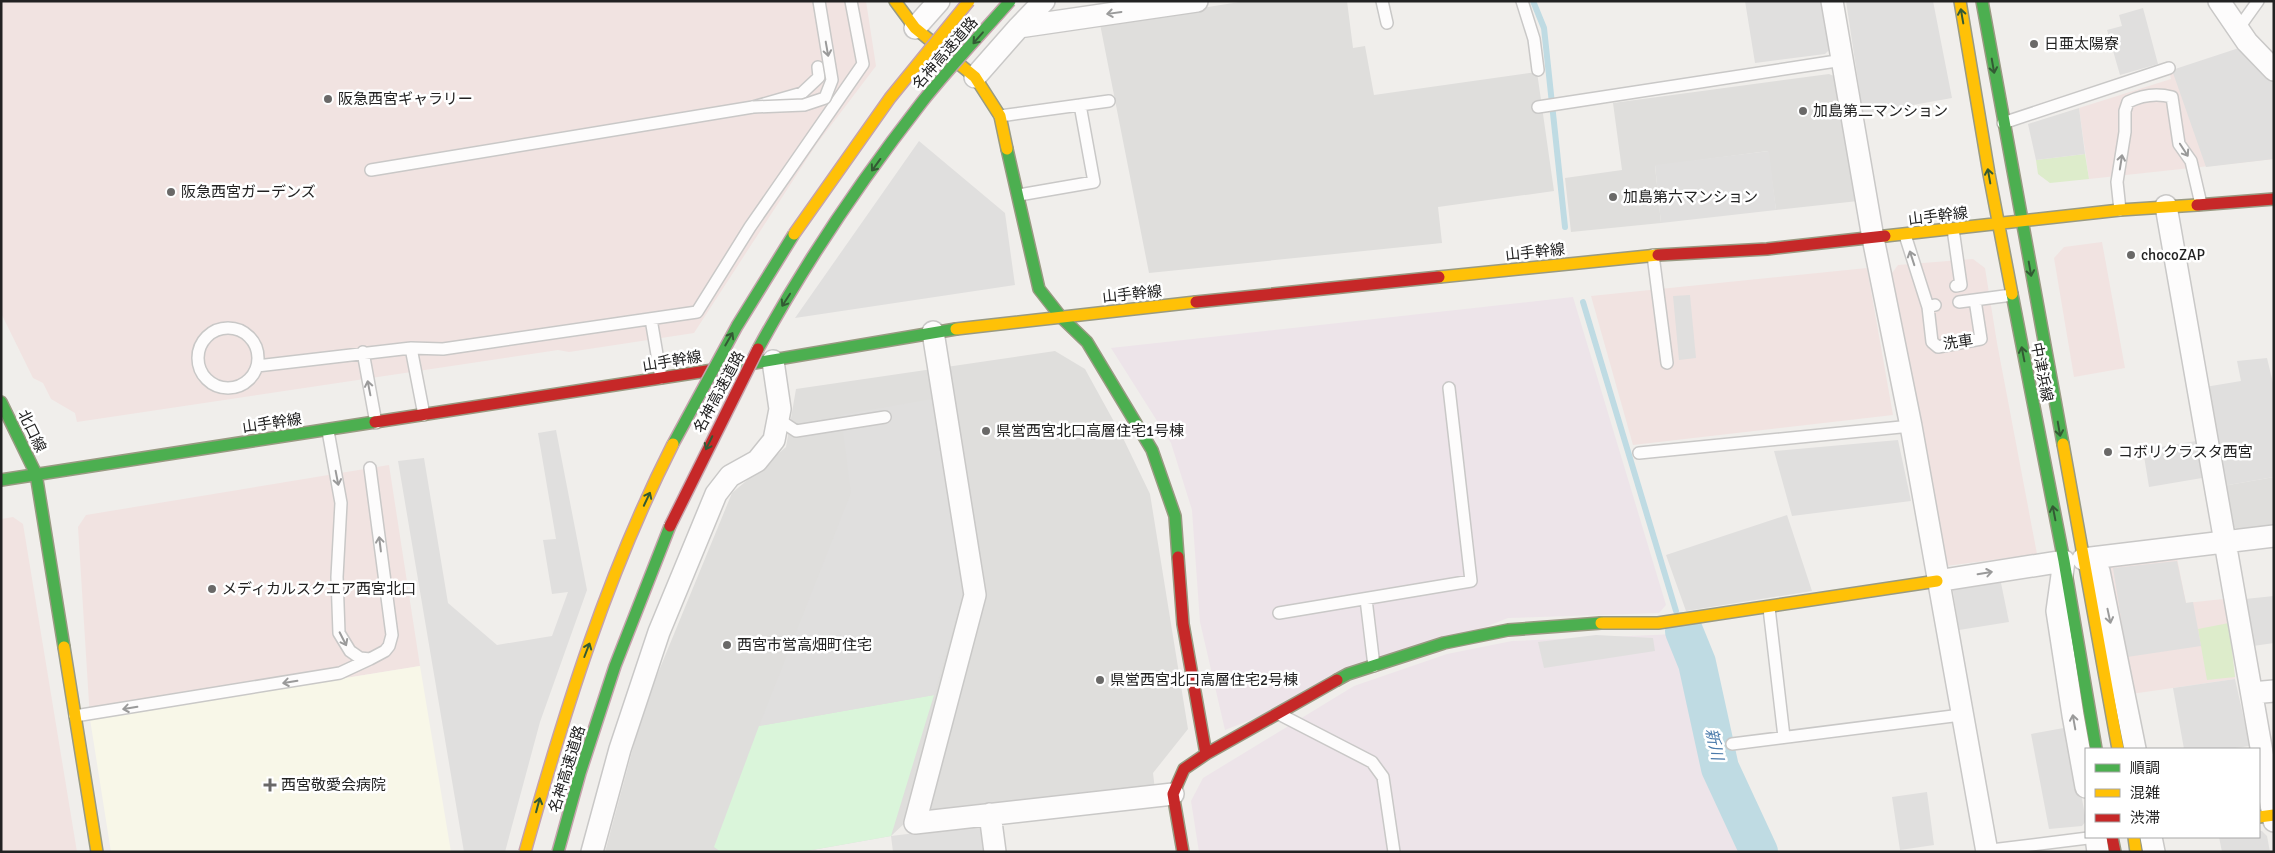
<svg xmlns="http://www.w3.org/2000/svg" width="2275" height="853" font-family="Signika,'Noto Sans JP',sans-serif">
	<rect width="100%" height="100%" fill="#f0eeeb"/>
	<path fill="#dfdedc" d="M 1246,1 L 1347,1 L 1353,48 L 1365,46 L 1374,95 L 1537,72 L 1554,191 L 1438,207 L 1442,243 L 1149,273 L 1100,24 Z
		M 1829,74 L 1834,76 L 1858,201 L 1776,210 L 1768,151 L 1655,166 L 1661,223 L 1571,232 L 1565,178 L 1622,170 L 1613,103 Z
		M 1055,351 L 1085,369 L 1123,438 L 1150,494 L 1188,729 L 1153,773 L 1155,790 L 906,822 L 891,836 L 801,852 L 605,852 L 644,707 L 732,493 L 786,447 L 796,389 Z
		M 2274,477 L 2274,526 L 2239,530 L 2230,525 L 2223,486 Z"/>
	<path fill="#f1e3e1" d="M 1,1 L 866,1 L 876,66 L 816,145 L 694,333 L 569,352 L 558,350 L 77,422 L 75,413 L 51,399 L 43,383 L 33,378 L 1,313 Z
		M 2172,70 L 2274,84 L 2274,159 L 2089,179 L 2079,108 L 2171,79 L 2169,71 Z
		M 2102,242 L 2125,368 L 2074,377 L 2054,258 L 2064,247 Z
		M 1973,259 L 1985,268 L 1997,343 L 2037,554 L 1946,566 L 1892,273 L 1898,265 Z
		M 1867,268 L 1893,415 L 1633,445 L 1591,296 Z
		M 389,465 L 420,666 L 90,719 L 78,527 L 86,515 Z
		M 13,517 L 23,524 L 77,852 L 1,852 L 1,519 Z
		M 2177,558 L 2186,603 L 2223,599 L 2228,619 L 2235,679 L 2131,694 L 2108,570 L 2111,566 Z"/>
	<path fill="#ede4e9" d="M 1573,297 L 1666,605 L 1659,613 L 1508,618 L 1225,730 L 1200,622 L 1192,510 L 1171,443 L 1111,348 Z
		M 1677,634 L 1691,666 L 1715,770 L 1753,852 L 1199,852 L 1191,801 L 1203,778 L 1354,686 L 1447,654 L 1512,641 Z"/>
	<path fill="#f8f7e8" d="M 420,666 L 451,852 L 111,852 L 90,719 Z"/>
	<path fill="#ddeccb" d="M 2085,154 L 2089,179 L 2050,183 L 2038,174 L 2036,160 Z
		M 2229,623 L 2235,677 L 2207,680 L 2198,629 Z"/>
	<path fill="#daf5da" d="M 934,695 L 891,836 L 801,852 L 721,852 L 714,847 L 759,726 Z"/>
	<path fill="#e0dfde" d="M 1745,1 L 1823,1 L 1832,47 L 1825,54 L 1755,63 Z
		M 1846,1 L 1933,1 L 1952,98 L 1863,114 Z
		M 2143,8 L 2158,64 L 2120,75 L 2107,30 L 2122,26 L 2119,15 Z
		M 2242,47 L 2269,76 L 2274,84 L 2274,159 L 2206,167 L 2172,70 Z
		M 2079,108 L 2085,154 L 2036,160 L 2028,124 Z
		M 919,141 L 1005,213 L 1015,285 L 795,318 Z
		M 1769,151 L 1776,210 L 1661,223 L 1655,165 Z
		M 1690,295 L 1696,358 L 1679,360 L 1673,296 Z
		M 2267,358 L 2274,387 L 2274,477 L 2223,486 L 2205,387 L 2241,381 L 2237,361 Z
		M 932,399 L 964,590 L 934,695 L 759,726 L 851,493 L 841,415 Z
		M 556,430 L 587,590 L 540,722 L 505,852 L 464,852 L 398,461 L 424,458 L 448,603 L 497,645 L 552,636 L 568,592 L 552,594 L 543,540 L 556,539 L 538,433 Z
		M 1898,440 L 1911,501 L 1792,516 L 1774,451 Z
		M 2196,441 L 2202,478 L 2149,487 L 2143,450 Z
		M 1787,515 L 1812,591 L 1686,611 L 1666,555 Z
		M 2177,561 L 2186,603 L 2193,602 L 2201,646 L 2127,657 L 2113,568 Z
		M 2000,578 L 2009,622 L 1959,630 L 1952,585 Z
		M 2274,596 L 2274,643 L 2253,646 L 2245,599 Z
		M 1596,635 L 1653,638 L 1655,651 L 1544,668 L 1538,642 Z
		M 2235,679 L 2250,746 L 2228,749 L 2184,749 L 2173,688 Z
		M 2069,727 L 2086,821 L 2082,826 L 2049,829 L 2031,734 Z
		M 1927,792 L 1934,845 L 1900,850 L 1892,797 Z
		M 981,825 L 984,852 L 893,852 L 891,836 Z
		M 2259,831 L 2262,831 L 2267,836 L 2270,852 L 2222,852 L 2219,837 L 2259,837 Z"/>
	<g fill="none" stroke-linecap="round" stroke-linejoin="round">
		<path stroke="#bfdbe3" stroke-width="6" d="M 1533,1 L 1544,28 L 1565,227
			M 1583,302 L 1676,611"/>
		<path stroke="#bfdbe3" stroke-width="38" d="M 1684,631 L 1697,663 L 1720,768 L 1759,852"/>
		<g stroke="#c9c8c7" stroke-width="14">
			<path id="lane" d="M 1382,1 L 1387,23
				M 1522,1 L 1534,39 L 1538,70
				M 2238,29 L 2258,1
				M 1538,107 L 1843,60
				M 1000,116 L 1109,101
				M 2003,123 L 2169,68
				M 371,170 L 753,107 L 802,93 L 819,77 L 818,67
				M 1019,195 L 1094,182 L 1080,105
				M 2120,210 L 2117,182 L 2125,132 L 2125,111 L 2128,102 C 2142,95 2157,93 2172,97 L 2179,144 L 2191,161 L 2201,204
				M 1953,229 L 1961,285 L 1956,286
				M 1905,235 L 1928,307 L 1935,305
				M 1653,255 L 1667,363
				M 1959,302 L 2012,295
				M 1928,307 L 1932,342 L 1938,347 L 1981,339 L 1975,300
				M 651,319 L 661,378
				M198 358a30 30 0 1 1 60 0a30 30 0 1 1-60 0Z
				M 411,348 L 424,415
				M 363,352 L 376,423
				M 257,366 L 411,348 L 443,349 L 697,312 L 750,227 L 863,64 L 851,1
				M 778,419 L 796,431 L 885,417
				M 328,431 L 341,503 L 337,577 L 339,633 L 350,651 L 360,658 L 370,659 L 385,651 L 389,646 L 392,635 L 370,468
				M 1639,453 L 1911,426
				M 1366,599 L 1374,666
				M 1769,608 L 1784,737
				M 1279,613 L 1471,581 L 1449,388
				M 1279,714 L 1372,762 L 1383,777 L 1394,852
				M 75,716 L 340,673 L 370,659
				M 1732,744 L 1961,715
				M 1983,851 L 2096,837"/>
		</g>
		<g stroke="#c9c8c7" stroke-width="24">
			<path id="street" d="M 1832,1 L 1873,238 L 1911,426 L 1987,852
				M 2219,1 L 2247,42 L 2274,70
				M 1019,27 L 1197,1
				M 915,28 L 939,1
				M 975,77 L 1019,27 L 1044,1
				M 2166,206 L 2274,821
				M 933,332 L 975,595 L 915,823 L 1173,794
				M 2083,559 L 2274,536
				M 2093,567 L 2099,571 L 2135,749
				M 1937,581 L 2064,561 L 2057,611 L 2073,715 L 2086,787
				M 2252,693 L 2274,691
				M 990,814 L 995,852
				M 2096,837 L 2098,852
				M 2151,837 L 2154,852
				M 592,852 L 620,749 L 659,632 L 716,494 L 730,476 L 757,461 L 774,440 L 780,409 L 773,361"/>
		</g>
		<g stroke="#999a82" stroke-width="14">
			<path id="fast" d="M 1982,1 L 2063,444
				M 1007,149 L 1039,289 L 1061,317 L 1087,342 L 1152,450 L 1175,516 L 1178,557
				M 2012,294 L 2064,561 L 2096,749
				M 713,370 L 956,329
				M 1,402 L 36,474 L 64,647
				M 1,480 L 375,422
				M 1337,680 L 1348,674 L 1444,643 L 1508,630 L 1601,623"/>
		</g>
		<g stroke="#999a82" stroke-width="14">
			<path id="slow" d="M 895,1 L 915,28 L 975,77 L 1000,116 L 1007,149
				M 1960,1 L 1989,174 L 2012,294
				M 1885,236 L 2120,210 L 2197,205
				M 1439,277 L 1658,255
				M 956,329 L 1196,302
				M 2063,444 L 2118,749
				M 1601,623 L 1658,623 L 1937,581
				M 64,647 L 97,852
				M 2259,817 L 2274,815
				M 2134,837 L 2136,852"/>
		</g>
		<g stroke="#999a82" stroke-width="14">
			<path id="jam" d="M 2197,205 L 2274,199
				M 1658,255 L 1767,249 L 1885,236
				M 1196,302 L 1439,277
				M 375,422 L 713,370
				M 1178,557 L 1183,624 L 1206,754
				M 2112,837 L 2115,852
				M 1183,852 L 1173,794 L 1184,769 L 1206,754 L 1337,680"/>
		</g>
		<use href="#lane" stroke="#fdfcfc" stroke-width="11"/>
		<use href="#street" stroke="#fdfcfc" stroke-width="21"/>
		<use href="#fast" stroke="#4caf50" stroke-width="11"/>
		<use href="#slow" stroke="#ffc107" stroke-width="11"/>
		<use href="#jam" stroke="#c62828" stroke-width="11"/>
		<g stroke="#c9c8c7" stroke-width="14" stroke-linecap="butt">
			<path id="lane-bridge" d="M 753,107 L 804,105 L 825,98 L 832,80 L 819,1"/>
		</g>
		<g stroke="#c5a2ac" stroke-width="14" stroke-linecap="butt">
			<path id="fast-bridge" d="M 758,349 C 805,263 862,179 922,102 C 950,67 981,34 1010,1
				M 673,444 L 737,326 L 794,234
				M 558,852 L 580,773 L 615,666 L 670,526"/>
		</g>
		<g stroke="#c5a2ac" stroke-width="14" stroke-linecap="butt">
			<path id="slow-bridge" d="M 794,234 L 890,98 L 969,1
				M 525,852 C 564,713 607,574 673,444"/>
		</g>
		<g stroke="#c5a2ac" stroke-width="14" stroke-linecap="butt">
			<path id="jam-bridge" d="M 670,526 L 758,349"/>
		</g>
		<use href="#lane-bridge" stroke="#fdfcfc" stroke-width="11"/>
		<use href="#fast-bridge" stroke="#4caf50" stroke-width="11"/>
		<use href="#slow-bridge" stroke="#ffc107" stroke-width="11"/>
		<use href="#jam-bridge" stroke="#c62828" stroke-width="11"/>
	</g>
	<defs><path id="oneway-shaft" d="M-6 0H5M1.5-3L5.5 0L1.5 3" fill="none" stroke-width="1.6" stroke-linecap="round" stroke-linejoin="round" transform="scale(1.25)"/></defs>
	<g stroke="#9a9a9a">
		<use href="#oneway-shaft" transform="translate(1114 13) rotate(172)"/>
		<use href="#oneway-shaft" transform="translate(827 49) rotate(80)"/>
		<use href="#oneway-shaft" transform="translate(2184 150) rotate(57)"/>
		<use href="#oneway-shaft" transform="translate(2121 162) rotate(-81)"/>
		<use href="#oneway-shaft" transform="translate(1912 258) rotate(-108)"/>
		<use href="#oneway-shaft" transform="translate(369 388) rotate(-101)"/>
		<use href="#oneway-shaft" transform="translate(337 478) rotate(79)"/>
		<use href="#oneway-shaft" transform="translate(380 544) rotate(-97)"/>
		<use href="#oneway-shaft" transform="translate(1985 573) rotate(-9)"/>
		<use href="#oneway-shaft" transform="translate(2109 616) rotate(78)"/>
		<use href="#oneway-shaft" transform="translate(343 639) rotate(63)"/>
		<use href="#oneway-shaft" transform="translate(290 682) rotate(171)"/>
		<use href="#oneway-shaft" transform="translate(130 708) rotate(171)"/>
		<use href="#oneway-shaft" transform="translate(2074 722) rotate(-100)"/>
	</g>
	<g stroke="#335a34">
		<use href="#oneway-shaft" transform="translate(1962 16) rotate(-100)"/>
		<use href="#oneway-shaft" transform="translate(978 38) rotate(131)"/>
		<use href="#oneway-shaft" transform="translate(1993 66) rotate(80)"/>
		<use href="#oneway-shaft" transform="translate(876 165) rotate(126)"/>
		<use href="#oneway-shaft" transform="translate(1989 176) rotate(-100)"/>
		<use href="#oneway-shaft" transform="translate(2030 269) rotate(80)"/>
		<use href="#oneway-shaft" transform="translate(786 300) rotate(123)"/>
		<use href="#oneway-shaft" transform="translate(729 339) rotate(-60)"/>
		<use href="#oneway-shaft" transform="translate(2023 354) rotate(-101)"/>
		<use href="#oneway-shaft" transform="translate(2059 429) rotate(80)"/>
		<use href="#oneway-shaft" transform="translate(709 443) rotate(116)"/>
		<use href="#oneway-shaft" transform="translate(647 499) rotate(-65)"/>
		<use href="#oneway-shaft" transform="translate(2054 513) rotate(-101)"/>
		<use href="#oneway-shaft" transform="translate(587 650) rotate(-69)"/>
		<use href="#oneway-shaft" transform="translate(538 805) rotate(-75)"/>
	</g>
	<g fill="#6a6968" stroke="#fff" stroke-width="2">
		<circle cx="2034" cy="44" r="5"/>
		<circle cx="328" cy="99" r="5"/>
		<circle cx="1803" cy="111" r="5"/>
		<circle cx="171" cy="192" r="5"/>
		<circle cx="1613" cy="197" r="5"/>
		<circle cx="2131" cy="255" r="5"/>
		<circle cx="986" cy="431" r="5"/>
		<circle cx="2108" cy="452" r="5"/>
		<circle cx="212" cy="589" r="5"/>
		<circle cx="727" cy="645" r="5"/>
		<circle cx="1100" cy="680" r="5"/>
		<path d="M267.5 777.5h5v5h5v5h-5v5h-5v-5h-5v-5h5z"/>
	</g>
	<g text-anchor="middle" stroke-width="5" stroke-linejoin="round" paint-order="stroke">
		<g font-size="15" fill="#222" stroke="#fff" text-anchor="start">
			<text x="2044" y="49">日亜太陽寮</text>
			<text x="338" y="104">阪急西宮ギャラリー</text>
			<text x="1813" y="116">加島第二マンション</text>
			<text x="181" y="197">阪急西宮ガーデンズ</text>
			<text x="1623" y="202">加島第六マンション</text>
			<text x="2141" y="260">chocoZAP</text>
			<text x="996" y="436">県営西宮北口高層住宅1号棟</text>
			<text x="2118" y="457">コボリクラスタ西宮</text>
			<text x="222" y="594">メディカルスクエア西宮北口</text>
			<text x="737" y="650">西宮市営高畑町住宅</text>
			<text x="1110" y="685">県営西宮北口高層住宅2号棟</text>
			<text x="281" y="790">西宮敬愛会病院</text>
		</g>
		<g font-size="15" fill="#222" stroke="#fff">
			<text transform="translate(945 53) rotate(-49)" y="5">名神高速道路</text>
			<text transform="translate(1938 216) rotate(-7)" y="5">山手幹線</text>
			<text transform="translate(1535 252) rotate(-6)" y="5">山手幹線</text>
			<text transform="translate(1132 294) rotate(-6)" y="5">山手幹線</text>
			<text transform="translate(1958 342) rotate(-8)" y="5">洗車</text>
			<text transform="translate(672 361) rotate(-9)" y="5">山手幹線</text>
			<text transform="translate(2042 372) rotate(79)" y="5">中津浜線</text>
			<text transform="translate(719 392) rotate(-62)" y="5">名神高速道路</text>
			<text transform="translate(272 423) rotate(-8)" y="5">山手幹線</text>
			<text transform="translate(32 431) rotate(64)" y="5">北口線</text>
			<text transform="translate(567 769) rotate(-73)" y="5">名神高速道路</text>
		</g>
		<g font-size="16" font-style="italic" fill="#4a7aab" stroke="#fff">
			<text transform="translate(1715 744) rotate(78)" y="6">新川</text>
		</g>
	</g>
	<rect width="2275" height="853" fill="none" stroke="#222222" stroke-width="5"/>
	<rect x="2085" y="748" width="175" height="90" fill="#ffffff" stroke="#a7a7a7"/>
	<rect x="2095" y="764" width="25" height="8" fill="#4caf50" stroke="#a7a7a7"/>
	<text x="2130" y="773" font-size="15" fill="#222222">順調</text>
	<rect x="2095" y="789" width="25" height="8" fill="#ffc107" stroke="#a7a7a7"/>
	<text x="2130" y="798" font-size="15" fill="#222222">混雑</text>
	<rect x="2095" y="814" width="25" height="8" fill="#c62828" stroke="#a7a7a7"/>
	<text x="2130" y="823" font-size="15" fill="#222222">渋滞</text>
</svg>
